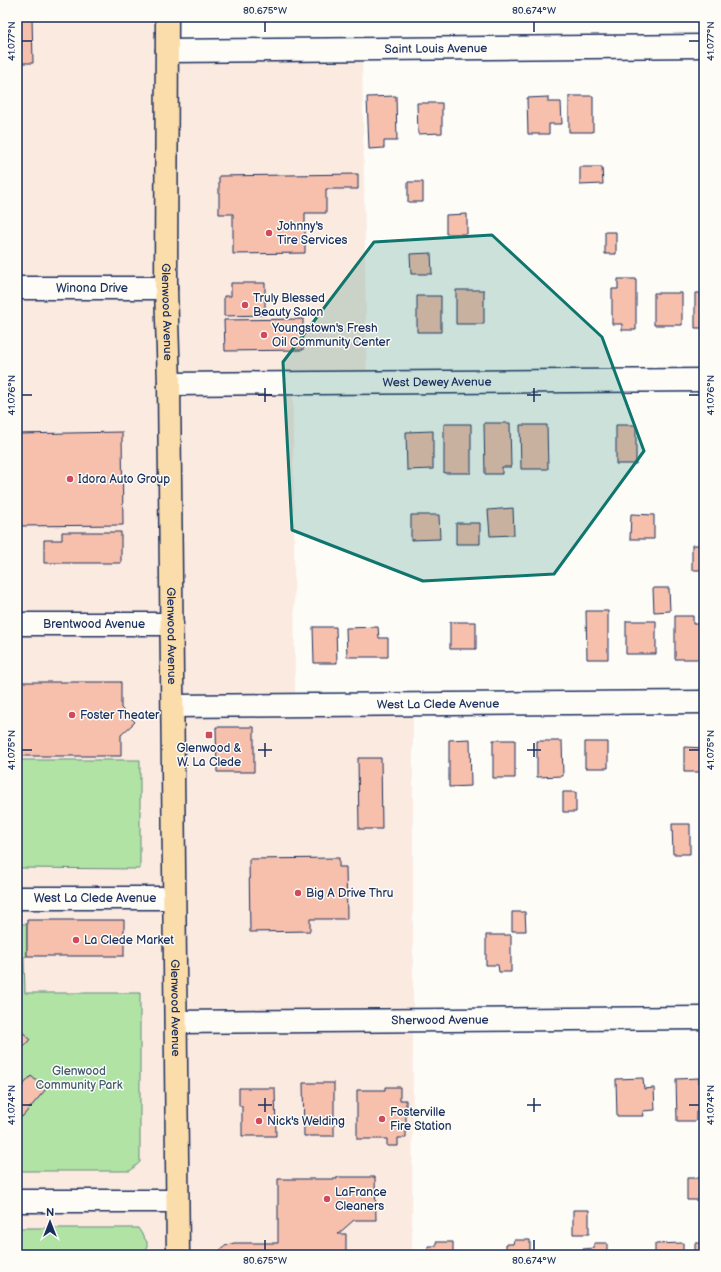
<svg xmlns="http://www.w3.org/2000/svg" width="721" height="1272" font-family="'Balsamiq Sans',sans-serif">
	<rect width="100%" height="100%" fill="#fdfcf7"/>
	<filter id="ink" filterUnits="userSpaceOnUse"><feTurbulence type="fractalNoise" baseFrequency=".025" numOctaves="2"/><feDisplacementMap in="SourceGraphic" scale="8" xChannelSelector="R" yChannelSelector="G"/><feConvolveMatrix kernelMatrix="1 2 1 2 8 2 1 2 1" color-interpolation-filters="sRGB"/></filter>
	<g filter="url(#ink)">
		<path fill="#fbeae0" d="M 17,17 L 167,17 L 167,50 L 362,49 L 367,383 L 293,384 L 295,705 L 413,704 L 413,1020 L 412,1255 L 17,1255 Z"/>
		<path fill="#b0e3a4" stroke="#668981" d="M 17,760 L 140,760 L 140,869 L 17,868 Z
			M 17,924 L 27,924 L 27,956 L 24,957 L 25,993 L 140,993 L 140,1162 L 130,1171 L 17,1171 Z
			M 17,1228 L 138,1228 L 147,1242 L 147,1255 L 17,1255 Z"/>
		<path fill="#f7c0ac" stroke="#1b2f5e" d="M 17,17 L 32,17 L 33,63 L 17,63 Z
			M 396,96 L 397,141 L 384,141 L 384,148 L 369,149 L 367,97 Z
			M 569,96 L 593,96 L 593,132 L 569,132 Z
			M 548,97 L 548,102 L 561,102 L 562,124 L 549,124 L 549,134 L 528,134 L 527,98 Z
			M 417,103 L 442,103 L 442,133 L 418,134 Z
			M 580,167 L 602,167 L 603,184 L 580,185 Z
			M 358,174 L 358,189 L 326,189 L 326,213 L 305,213 L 305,253 L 233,254 L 233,214 L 219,214 L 219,176 Z
			M 408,182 L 423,182 L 423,202 L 408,202 Z
			M 467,214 L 467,234 L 446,234 L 446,215 Z
			M 605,232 L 616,232 L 616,254 L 605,254 Z
			M 431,253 L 432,274 L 411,274 L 410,254 Z
			M 618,279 L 636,279 L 636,330 L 622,330 L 622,324 L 612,324 L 612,289 L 618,289 Z
			M 231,283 L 265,283 L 265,315 L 224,316 L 224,296 L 231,296 Z
			M 456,290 L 484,290 L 484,324 L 456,324 Z
			M 654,293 L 682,293 L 682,325 L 654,325 Z
			M 695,293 L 704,293 L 704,328 L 695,328 Z
			M 417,296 L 441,296 L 441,332 L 417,332 Z
			M 303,319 L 303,350 L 225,351 L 224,320 Z
			M 484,423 L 510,423 L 511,467 L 502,467 L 502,474 L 485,474 Z
			M 444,424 L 471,424 L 471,473 L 444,473 Z
			M 520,425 L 547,425 L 548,469 L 521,469 Z
			M 616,425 L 636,425 L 636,464 L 616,464 Z
			M 433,431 L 433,469 L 407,470 L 406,432 Z
			M 122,432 L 123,525 L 17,526 L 17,434 Z
			M 513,508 L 514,535 L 490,536 L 488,510 Z
			M 631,514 L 654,515 L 654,539 L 630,539 Z
			M 411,515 L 439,515 L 440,539 L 411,540 Z
			M 456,523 L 480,523 L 480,544 L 456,544 Z
			M 62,532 L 121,532 L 121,563 L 44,563 L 44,540 L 62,540 Z
			M 692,545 L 704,545 L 704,570 L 692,570 Z
			M 653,588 L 669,588 L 670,611 L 654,612 Z
			M 586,611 L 608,611 L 608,659 L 587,659 Z
			M 675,616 L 693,616 L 693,624 L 704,624 L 704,659 L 675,659 Z
			M 626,621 L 656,621 L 656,654 L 626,654 Z
			M 450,622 L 476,622 L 476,649 L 450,649 Z
			M 313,627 L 336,627 L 337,663 L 314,663 Z
			M 378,627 L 379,638 L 388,638 L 388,657 L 347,657 L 346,628 Z
			M 17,682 L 121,682 L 121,708 L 135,722 L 121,735 L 121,756 L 17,756 Z
			M 216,727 L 254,727 L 254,772 L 217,772 Z
			M 470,739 L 471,786 L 449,787 L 449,740 Z
			M 493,740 L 515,740 L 515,778 L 493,778 Z
			M 537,741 L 562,741 L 563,776 L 537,777 Z
			M 585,742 L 608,742 L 608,768 L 585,768 Z
			M 684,747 L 704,748 L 704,772 L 684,772 Z
			M 358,758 L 381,758 L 382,829 L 359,829 Z
			M 563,792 L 576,792 L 576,812 L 563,812 Z
			M 672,824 L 690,824 L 690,854 L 673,854 Z
			M 339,858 L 339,867 L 346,867 L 347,919 L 310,919 L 310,931 L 250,932 L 249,859 Z
			M 512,912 L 525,912 L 526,931 L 512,931 Z
			M 27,920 L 124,920 L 124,956 L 27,956 Z
			M 486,935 L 511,935 L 511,972 L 499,972 L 498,965 L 486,965 Z
			M 21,1031 L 30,1039 L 22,1049 L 17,1045 L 17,1035 Z
			M 31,1076 L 46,1089 L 22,1117 L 17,1112 L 17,1092 Z
			M 643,1078 L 644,1089 L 654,1088 L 655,1110 L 643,1111 L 644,1116 L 617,1116 L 616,1079 Z
			M 699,1078 L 699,1085 L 704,1085 L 704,1112 L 696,1112 L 696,1121 L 677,1121 L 676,1079 Z
			M 303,1083 L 334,1083 L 334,1136 L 304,1136 Z
			M 385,1087 L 400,1087 L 400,1100 L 406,1100 L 406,1138 L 398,1138 L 398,1146 L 387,1146 L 387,1139 L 357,1139 L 357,1090 L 385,1090 Z
			M 239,1088 L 275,1088 L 276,1136 L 242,1136 L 242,1106 L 239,1106 Z
			M 337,1177 L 375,1177 L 376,1220 L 354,1220 L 338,1234 L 346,1234 L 346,1255 L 217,1255 L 219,1251 L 225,1246 L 234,1243 L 278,1243 L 278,1179 L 337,1179 Z
			M 687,1178 L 704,1178 L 704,1200 L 687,1200 Z
			M 573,1210 L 589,1210 L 589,1234 L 573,1234 Z
			M 702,1237 L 704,1237 L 704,1255 L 695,1255 L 695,1243 L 702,1243 Z
			M 514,1240 L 530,1240 L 530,1255 L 506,1255 L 506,1244 L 513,1244 Z
			M 436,1242 L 453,1242 L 453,1255 L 428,1255 L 428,1246 L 436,1246 Z
			M 594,1243 L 607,1243 L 607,1255 L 583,1255 L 583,1249 L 594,1248 Z
			M 683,1243 L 683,1255 L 655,1255 L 655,1244 Z"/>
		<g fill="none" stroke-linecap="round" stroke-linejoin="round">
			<g stroke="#1b2f5e" stroke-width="25">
				<g id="minor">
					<path id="s1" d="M 167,51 L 704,46"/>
					<path id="s2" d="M 17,288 L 166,288"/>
					<path id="s3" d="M 169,384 L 704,380"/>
					<path id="s4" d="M 17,624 L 172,624"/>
					<path id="s5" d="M 173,706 L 704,702"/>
					<path id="s6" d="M 17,898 L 174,898"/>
					<path id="s7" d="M 176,1022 L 704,1018"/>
					<path d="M 17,1201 L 177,1201"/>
				</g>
			</g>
			<g stroke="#1b2f5e" stroke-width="25">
				<g id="major">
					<path id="s8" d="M 167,17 L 166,288 L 169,384 L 178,1255"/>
				</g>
			</g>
			<use href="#minor" stroke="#fdfcf7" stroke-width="22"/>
			<use href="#major" stroke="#fbddab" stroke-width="22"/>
		</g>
	</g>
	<path fill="#0f766e" fill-opacity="0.2" stroke="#0f766e" stroke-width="3" stroke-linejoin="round" d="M 492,235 L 602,337 L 644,451 L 554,574 L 423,581 L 292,530 L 283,362 L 374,242 Z"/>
	<path fill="none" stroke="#1b2f5e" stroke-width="1.5" d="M 265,22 L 265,32M 534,22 L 534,32M 22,41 L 32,41M 689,41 L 699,41M 265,388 L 265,402M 534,388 L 534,402M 22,395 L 32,395M 258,395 L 272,395M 527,395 L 541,395M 689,395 L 699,395M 265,743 L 265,757M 534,743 L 534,757M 22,750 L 32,750M 258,750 L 272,750M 527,750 L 541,750M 689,750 L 699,750M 265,1098 L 265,1112M 534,1098 L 534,1112M 22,1105 L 32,1105M 258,1105 L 272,1105M 527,1105 L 541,1105M 689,1105 L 699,1105M 265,1240 L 265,1250M 534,1240 L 534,1250"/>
	<g fill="#d1495b" stroke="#fdfcf7" stroke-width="1.5">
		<circle cx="269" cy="233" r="4"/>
		<circle cx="245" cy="305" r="4"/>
		<circle cx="264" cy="335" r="4"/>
		<circle cx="70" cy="479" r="4"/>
		<circle cx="72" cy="715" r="4"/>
		<rect x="205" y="731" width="8" height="8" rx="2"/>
		<circle cx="298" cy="893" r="4"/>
		<circle cx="76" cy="940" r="4"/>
		<circle cx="382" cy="1119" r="4"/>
		<circle cx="259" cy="1121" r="4"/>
		<circle cx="327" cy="1199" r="4"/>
	</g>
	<g text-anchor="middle" stroke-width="3" stroke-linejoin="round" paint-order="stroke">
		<g font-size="12" fill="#1b2f5e" stroke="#fdfcf7">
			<text dy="4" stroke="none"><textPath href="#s1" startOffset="269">Saint Louis Avenue</textPath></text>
			<text dy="4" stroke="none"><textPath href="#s2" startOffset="75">Winona Drive</textPath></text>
			<text dy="4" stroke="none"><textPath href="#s8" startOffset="295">Glenwood Avenue</textPath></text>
			<text dy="4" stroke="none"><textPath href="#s3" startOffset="268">West Dewey Avenue</textPath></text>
			<text dy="4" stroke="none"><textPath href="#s4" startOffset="77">Brentwood Avenue</textPath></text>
			<text dy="4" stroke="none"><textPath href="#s8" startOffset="619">Glenwood Avenue</textPath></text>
			<text dy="4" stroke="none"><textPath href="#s5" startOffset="265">West La Clede Avenue</textPath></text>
			<text dy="4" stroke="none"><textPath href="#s6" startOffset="78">West La Clede Avenue</textPath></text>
			<text dy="4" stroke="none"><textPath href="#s8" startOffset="991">Glenwood Avenue</textPath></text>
			<text dy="4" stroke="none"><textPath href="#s7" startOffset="264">Sherwood Avenue</textPath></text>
		</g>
		<g font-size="12" fill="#1b2f5e" stroke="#fdfcf7" text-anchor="start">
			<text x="277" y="230">Johnny's<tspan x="277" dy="14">Tire Services</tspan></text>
			<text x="253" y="302">Truly Blessed<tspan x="253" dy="14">Beauty Salon</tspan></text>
			<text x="272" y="332">Youngstown's Fresh<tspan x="272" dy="14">Oil Community Center</tspan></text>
			<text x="78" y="483">Idora Auto Group</text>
			<text x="80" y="719">Foster Theater</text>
			<text x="209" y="752" text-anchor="middle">Glenwood &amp;<tspan x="209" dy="14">W. La Clede</tspan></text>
			<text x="306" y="897">Big A Drive Thru</text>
			<text x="84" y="944">La Clede Market</text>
			<text x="390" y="1116">Fosterville<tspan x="390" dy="14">Fire Station</tspan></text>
			<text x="267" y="1125">Nick's Welding</text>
			<text x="335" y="1196">LaFrance<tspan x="335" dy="14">Cleaners</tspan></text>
		</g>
		<g font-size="12" fill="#405c70" stroke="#fdfcf7">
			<text x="79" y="1075">Glenwood<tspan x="79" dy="14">Community Park</tspan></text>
		</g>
	</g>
	<rect width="721" height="1272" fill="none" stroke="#fdfcf7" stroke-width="44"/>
	<g transform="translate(50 1222)" stroke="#fdfcf7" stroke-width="3" paint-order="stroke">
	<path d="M0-3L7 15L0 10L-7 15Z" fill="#1b2f5e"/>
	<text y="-6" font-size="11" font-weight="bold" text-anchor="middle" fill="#1b2f5e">N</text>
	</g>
	<rect x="22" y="22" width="677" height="1228" fill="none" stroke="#1b2f5e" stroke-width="1.5"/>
	<g font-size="10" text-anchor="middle" fill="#1b2f5e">
		<text x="265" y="14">80.675°W</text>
		<text x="534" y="14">80.674°W</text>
		<text transform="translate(11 41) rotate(-90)" y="4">41.077°N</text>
		<text transform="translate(710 41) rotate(-90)" y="4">41.077°N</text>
		<text transform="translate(11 395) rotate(-90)" y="4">41.076°N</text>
		<text transform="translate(710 395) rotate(-90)" y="4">41.076°N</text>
		<text transform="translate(11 750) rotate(-90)" y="4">41.075°N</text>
		<text transform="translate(710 750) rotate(-90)" y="4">41.075°N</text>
		<text transform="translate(11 1105) rotate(-90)" y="4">41.074°N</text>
		<text transform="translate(710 1105) rotate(-90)" y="4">41.074°N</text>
		<text x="265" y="1264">80.675°W</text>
		<text x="534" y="1264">80.674°W</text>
	</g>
</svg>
